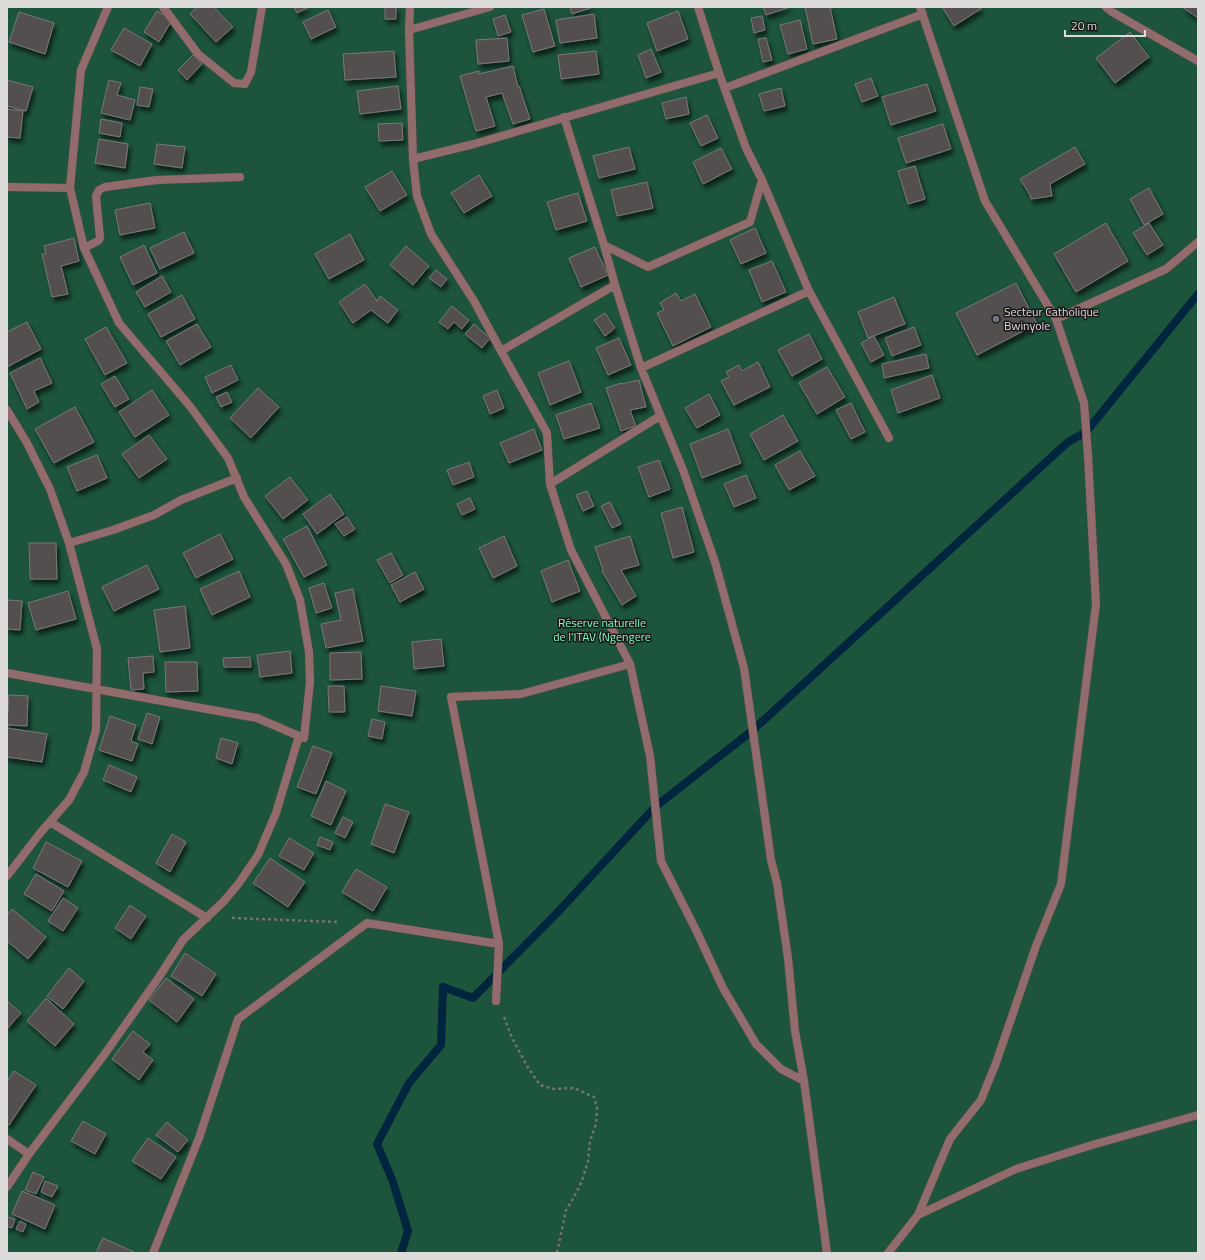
<svg xmlns="http://www.w3.org/2000/svg" width="1205" height="1260" font-family="'Titillium Web',sans-serif">
	<defs>
		<filter id="shadow"><feDropShadow dx="2.5" dy="4.5" stdDeviation="2" flood-color="#0009"/></filter>
	</defs>
	<rect width="100%" height="100%" fill="#34312e"/>
	<path fill="#1c553b" d="M 7,7 L 1198,7 L 1198,1253 L 7,1253 Z"/>
	<g fill="none" stroke-linecap="round" stroke-linejoin="round">
		<path stroke="#00253f" stroke-width="8" d="M 401,1253 L 408,1231 L 393,1182 L 377,1144 L 409,1083 L 441,1045 L 443,987 L 473,998 L 557,913 L 655,807 L 753,730 L 1068,442 L 1086,432 L 1198,294"/>
	</g>
	<path fill="#534f50" stroke="#7b7778" filter="url(#shadow)" d="M 197,7 L 214,7 L 233,27 L 216,42 L 190,14 Z
		M 294,7 L 309,7 L 297,13 Z
		M 385,7 L 396,7 L 396,19 L 385,19 Z
		M 570,7 L 593,7 L 572,14 Z
		M 763,7 L 790,7 L 766,15 Z
		M 805,7 L 830,7 L 837,39 L 813,44 Z
		M 944,7 L 981,7 L 982,8 L 954,26 L 943,8 Z
		M 1182,7 L 1198,7 L 1198,18 Z
		M 544,9 L 555,46 L 533,52 L 522,15 Z
		M 328,10 L 336,27 L 311,39 L 303,22 Z
		M 157,11 L 172,20 L 159,42 L 144,32 Z
		M 678,11 L 688,39 L 657,51 L 647,23 Z
		M 19,12 L 54,23 L 45,54 L 9,42 Z
		M 594,14 L 597,38 L 560,43 L 556,20 Z
		M 505,15 L 511,32 L 498,36 L 493,19 Z
		M 762,16 L 765,30 L 754,33 L 751,18 Z
		M 800,20 L 807,49 L 788,54 L 780,25 Z
		M 124,28 L 152,44 L 140,66 L 111,50 Z
		M 1130,32 L 1149,57 L 1115,83 L 1096,58 Z
		M 507,38 L 509,61 L 478,64 L 476,40 Z
		M 766,38 L 772,60 L 763,62 L 758,39 Z
		M 651,49 L 661,72 L 646,78 L 638,55 Z
		M 394,51 L 396,77 L 345,80 L 343,54 Z
		M 596,51 L 599,74 L 561,79 L 558,55 Z
		M 193,55 L 202,64 L 187,80 L 178,70 Z
		M 513,66 L 518,87 L 519,86 L 530,119 L 513,124 L 502,93 L 486,97 L 495,126 L 476,131 L 460,76 L 479,71 L 479,74 Z
		M 871,78 L 878,96 L 862,102 L 855,84 Z
		M 7,80 L 33,87 L 26,111 L 7,106 Z
		M 109,80 L 121,83 L 117,95 L 135,100 L 130,120 L 101,113 Z
		M 927,84 L 936,111 L 891,125 L 882,97 Z
		M 398,86 L 401,109 L 360,114 L 357,91 Z
		M 140,87 L 153,89 L 149,107 L 137,105 Z
		M 781,88 L 785,106 L 764,111 L 759,94 Z
		M 686,97 L 689,114 L 666,119 L 662,103 Z
		M 7,109 L 23,111 L 20,138 L 7,137 Z
		M 707,115 L 718,138 L 701,146 L 690,123 Z
		M 101,119 L 122,123 L 120,137 L 99,133 Z
		M 402,123 L 403,140 L 379,141 L 378,124 Z
		M 943,124 L 951,149 L 906,163 L 898,138 Z
		M 99,139 L 128,144 L 125,168 L 95,163 Z
		M 157,144 L 185,147 L 182,168 L 154,164 Z
		M 629,147 L 635,169 L 599,178 L 593,156 Z
		M 1075,147 L 1085,164 L 1050,184 L 1052,196 L 1031,199 L 1030,195 L 1020,179 Z
		M 721,148 L 732,169 L 703,184 L 693,162 Z
		M 915,166 L 925,199 L 908,204 L 898,171 Z
		M 392,171 L 407,195 L 380,211 L 365,187 Z
		M 479,175 L 492,196 L 464,213 L 451,193 Z
		M 647,182 L 653,208 L 617,216 L 611,190 Z
		M 1149,188 L 1163,214 L 1144,225 L 1130,199 Z
		M 578,193 L 587,221 L 556,230 L 547,202 Z
		M 150,203 L 155,228 L 120,235 L 115,210 Z
		M 1106,223 L 1128,261 L 1076,292 L 1054,254 Z
		M 1149,223 L 1163,245 L 1147,255 L 1133,233 Z
		M 755,228 L 766,253 L 741,264 L 730,240 Z
		M 184,232 L 194,253 L 160,269 L 150,248 Z
		M 350,234 L 364,260 L 329,279 L 315,254 Z
		M 74,238 L 79,261 L 61,266 L 68,294 L 52,297 L 42,254 L 46,254 L 44,246 Z
		M 144,245 L 157,273 L 133,285 L 120,257 Z
		M 406,246 L 429,266 L 413,285 L 390,265 Z
		M 595,247 L 608,275 L 581,287 L 569,258 Z
		M 772,261 L 786,292 L 762,302 L 749,270 Z
		M 436,270 L 447,279 L 441,287 L 429,278 Z
		M 162,276 L 171,292 L 145,307 L 136,292 Z
		M 1016,283 L 1037,324 L 977,355 L 956,313 Z
		M 365,284 L 377,301 L 380,296 L 398,310 L 388,323 L 371,310 L 353,323 L 339,302 Z
		M 676,293 L 681,301 L 695,294 L 711,327 L 673,346 L 657,313 L 664,310 L 660,303 Z
		M 182,295 L 195,319 L 161,337 L 148,314 Z
		M 894,297 L 905,324 L 868,338 L 858,312 Z
		M 452,306 L 469,320 L 462,329 L 454,322 L 448,329 L 439,322 Z
		M 605,313 L 615,328 L 605,336 L 594,320 Z
		M 27,322 L 41,349 L 7,367 L 7,332 Z
		M 197,324 L 211,347 L 180,365 L 166,341 Z
		M 474,324 L 490,338 L 482,348 L 465,334 Z
		M 106,327 L 127,363 L 105,375 L 85,339 Z
		M 914,327 L 921,345 L 892,356 L 885,338 Z
		M 809,334 L 822,359 L 792,376 L 778,350 Z
		M 874,336 L 884,355 L 871,362 L 861,343 Z
		M 619,338 L 631,365 L 608,375 L 596,348 Z
		M 926,354 L 929,368 L 884,378 L 882,364 Z
		M 40,358 L 52,383 L 34,391 L 39,402 L 27,409 L 10,373 Z
		M 569,361 L 581,392 L 550,405 L 538,373 Z
		M 758,362 L 770,387 L 734,405 L 721,381 L 729,377 L 726,372 L 739,365 L 742,371 Z
		M 231,365 L 238,380 L 212,393 L 205,377 Z
		M 827,367 L 845,397 L 817,414 L 799,383 Z
		M 932,375 L 940,398 L 898,413 L 891,390 Z
		M 115,376 L 129,399 L 115,407 L 101,384 Z
		M 639,380 L 646,407 L 630,410 L 636,426 L 621,431 L 606,388 L 621,383 L 621,384 Z
		M 258,388 L 279,407 L 251,438 L 230,418 Z
		M 152,390 L 169,415 L 135,437 L 119,412 Z
		M 497,390 L 504,408 L 490,414 L 483,396 Z
		M 227,392 L 232,402 L 221,407 L 216,397 Z
		M 709,394 L 720,415 L 697,428 L 685,408 Z
		M 591,403 L 600,428 L 564,439 L 556,415 Z
		M 851,403 L 865,432 L 851,439 L 836,410 Z
		M 75,407 L 94,442 L 54,463 L 35,429 Z
		M 783,415 L 798,441 L 764,460 L 750,434 Z
		M 534,429 L 542,450 L 509,463 L 500,443 Z
		M 728,429 L 741,463 L 702,478 L 690,444 Z
		M 149,435 L 167,459 L 139,478 L 122,454 Z
		M 800,451 L 815,476 L 789,490 L 775,465 Z
		M 97,455 L 107,478 L 77,491 L 67,467 Z
		M 659,460 L 670,489 L 649,497 L 638,467 Z
		M 469,462 L 474,477 L 453,485 L 447,470 Z
		M 746,475 L 756,498 L 734,507 L 724,484 Z
		M 290,477 L 308,500 L 283,519 L 265,496 Z
		M 587,491 L 594,506 L 583,511 L 576,495 Z
		M 330,494 L 344,514 L 317,534 L 303,514 Z
		M 470,498 L 475,509 L 462,515 L 457,504 Z
		M 610,502 L 621,524 L 612,528 L 601,506 Z
		M 682,507 L 694,552 L 673,558 L 661,513 Z
		M 347,517 L 355,529 L 344,536 L 335,524 Z
		M 307,526 L 327,565 L 304,577 L 283,539 Z
		M 220,534 L 233,559 L 196,578 L 183,553 Z
		M 504,536 L 517,566 L 493,578 L 479,548 Z
		M 630,536 L 639,565 L 621,570 L 636,596 L 622,605 L 602,571 L 603,570 L 595,547 Z
		M 29,543 L 56,543 L 57,579 L 30,579 Z
		M 391,553 L 403,575 L 390,583 L 377,560 Z
		M 568,560 L 580,591 L 552,602 L 541,571 Z
		M 147,565 L 159,589 L 114,611 L 102,587 Z
		M 239,571 L 250,597 L 212,615 L 200,589 Z
		M 415,572 L 424,589 L 400,602 L 391,585 Z
		M 324,583 L 332,608 L 316,613 L 309,588 Z
		M 353,589 L 363,641 L 326,648 L 321,624 L 341,620 L 335,593 Z
		M 68,591 L 76,619 L 36,630 L 28,603 Z
		M 7,600 L 22,601 L 20,630 L 7,629 Z
		M 185,606 L 190,648 L 160,652 L 154,610 Z
		M 441,639 L 444,666 L 414,669 L 412,642 Z
		M 290,651 L 292,673 L 260,677 L 257,655 Z
		M 361,652 L 362,679 L 330,680 L 330,653 Z
		M 153,656 L 154,672 L 143,673 L 144,689 L 131,690 L 128,658 Z
		M 250,657 L 251,667 L 224,667 L 223,658 Z
		M 165,662 L 197,662 L 198,691 L 166,692 Z
		M 328,686 L 344,686 L 345,712 L 329,712 Z
		M 381,686 L 416,691 L 412,716 L 378,711 Z
		M 9,695 L 28,696 L 27,726 L 7,725 Z
		M 147,713 L 160,717 L 152,744 L 138,739 Z
		M 110,716 L 136,725 L 131,741 L 138,744 L 132,761 L 99,750 Z
		M 372,719 L 385,722 L 382,739 L 368,736 Z
		M 7,728 L 47,734 L 42,762 L 7,757 Z
		M 221,738 L 238,743 L 232,764 L 216,758 Z
		M 313,746 L 332,753 L 316,794 L 297,787 Z
		M 109,765 L 137,777 L 131,792 L 103,780 Z
		M 326,781 L 346,791 L 331,825 L 311,816 Z
		M 385,804 L 409,812 L 394,853 L 371,844 Z
		M 343,817 L 353,822 L 345,838 L 335,833 Z
		M 172,834 L 186,842 L 170,872 L 156,863 Z
		M 320,837 L 333,842 L 330,850 L 317,845 Z
		M 289,838 L 314,853 L 304,870 L 279,856 Z
		M 46,842 L 82,861 L 68,887 L 33,868 Z
		M 270,858 L 305,882 L 288,907 L 253,883 Z
		M 356,869 L 387,887 L 373,911 L 342,892 Z
		M 36,874 L 64,891 L 52,911 L 24,894 Z
		M 63,898 L 78,908 L 63,931 L 48,921 Z
		M 130,905 L 146,916 L 131,939 L 115,928 Z
		M 12,909 L 46,937 L 28,959 L 7,941 L 7,915 Z
		M 185,953 L 216,974 L 202,996 L 171,976 Z
		M 69,968 L 84,981 L 63,1009 L 47,996 Z
		M 166,978 L 194,999 L 177,1022 L 149,1000 Z
		M 46,998 L 74,1024 L 55,1046 L 27,1021 Z
		M 7,1001 L 21,1013 L 7,1029 Z
		M 133,1031 L 150,1044 L 143,1052 L 153,1060 L 139,1080 L 112,1059 Z
		M 14,1071 L 36,1085 L 9,1125 L 7,1123 L 7,1081 Z
		M 83,1121 L 106,1134 L 95,1154 L 71,1141 Z
		M 167,1122 L 188,1140 L 178,1152 L 156,1135 Z
		M 148,1138 L 176,1157 L 161,1179 L 132,1161 Z
		M 33,1172 L 44,1177 L 36,1194 L 25,1190 Z
		M 45,1181 L 58,1186 L 52,1197 L 41,1192 Z
		M 22,1191 L 55,1205 L 45,1229 L 12,1214 Z
		M 7,1217 L 15,1219 L 12,1228 L 7,1226 Z
		M 20,1221 L 26,1224 L 23,1232 L 16,1229 Z
		M 103,1238 L 134,1252 L 134,1253 L 96,1253 Z"/>
	<g fill="none" stroke-linecap="round" stroke-linejoin="round">
		<g stroke="#4f4c4a" stroke-width="9">
			<path id="lane" d="M 7,1187 L 29,1154"/>
		</g>
		<g stroke="#4f4c4a" stroke-width="9">
			<path id="street" d="M 163,7 L 198,54 L 234,83 L 245,84 L 251,72 L 262,7
				M 410,7 L 409,30 L 413,159 L 417,196 L 431,234 L 474,301 L 501,351 L 547,433 L 550,484 L 571,550 L 630,664 L 650,756 L 661,861 L 696,930 L 723,988 L 756,1044 L 781,1069 L 804,1081
				M 698,7 L 719,73 L 746,148 L 762,180 L 809,291 L 889,438
				M 1106,7 L 1112,12 L 1198,61
				M 409,30 L 490,7
				M 725,88 L 923,14
				M 564,117 L 604,245
				M 413,159 L 474,144 L 719,73
				M 7,187 L 70,188
				M 84,248 L 98,241 L 100,238 L 96,196 L 99,190 L 105,187 L 157,180 L 240,177
				M 615,285 L 641,368 L 683,470 L 715,562 L 744,668 L 771,860 L 777,883 L 788,958 L 795,1031 L 804,1081 L 827,1253
				M 1056,319 L 1166,269 L 1198,242
				M 501,351 L 615,285 L 604,245 L 648,267 L 750,222 L 762,180
				M 641,368 L 809,291
				M 7,410 L 27,443 L 50,489 L 69,543 L 97,649 L 96,730 L 84,772 L 69,800 L 41,832 L 7,876
				M 550,484 L 660,416
				M 69,543 L 113,530 L 154,515 L 181,500 L 237,478
				M 7,673 L 257,718 L 299,736
				M 50,822 L 207,918
				M 496,1001 L 499,944
				M 7,1139 L 29,1154 L 104,1055 L 159,977 L 183,940 L 224,901 L 239,883 L 258,855 L 276,813 L 299,736 L 304,738 L 310,682 L 309,652 L 300,600 L 286,564 L 244,497 L 228,458 L 189,405 L 119,323 L 84,248 L 70,188 L 81,70 L 108,7
				M 918,1215 L 1016,1169 L 1092,1145 L 1198,1115
				M 153,1253 L 199,1138 L 238,1019 L 367,923 L 499,944 L 451,697 L 521,694 L 630,664
				M 888,1253 L 918,1215 L 950,1139 L 981,1100 L 996,1063 L 1036,946 L 1061,884 L 1096,604 L 1088,456 L 1084,403 L 1056,319 L 985,201 L 920,7"/>
		</g>
		<path stroke="#74716f" stroke-width="2.5" stroke-dasharray="3 3" stroke-linecap="butt" d="M 232,918 L 339,922
			M 504,1017 L 512,1038 L 527,1066 L 540,1085 L 554,1089 L 574,1088 L 594,1097 L 597,1108 L 596,1124 L 590,1141 L 588,1161 L 582,1181 L 574,1197 L 566,1210 L 557,1253"/>
		<use href="#lane" stroke="#926b6c" stroke-width="8"/>
		<use href="#street" stroke="#926b6c" stroke-width="8"/>
	</g>
	<circle fill="#6b7280" stroke="#1a1918" stroke-width="1.5" cx="996" cy="319" r="4"/>
	<g text-anchor="middle" stroke-width="3" stroke-linejoin="round" paint-order="stroke">
		<g font-size="12" fill="#dedcdb" stroke="#1a1918" text-anchor="start">
			<text x="1004" y="316">Secteur Catholique<tspan x="1004" dy="14">Bwinyole</tspan></text>
		</g>
		<g font-size="12" fill="#80fcc1" stroke="#1a1918">
			<text x="602" y="627">Réserve naturelle<tspan x="602" dy="14">de l'ITAV (Ngengere</tspan></text>
		</g>
	</g>
	<rect width="1205" height="1260" fill="none" stroke="#dedcdb" stroke-width="16"/>
	<path d="M1065 30v6h80v-6" fill="none" stroke="#dedcdb" stroke-width="2"/>
	<text x="1071" y="30" font-size="12" fill="#dedcdb" stroke="#1a1918" stroke-width="3" paint-order="stroke">20 m</text>
</svg>
